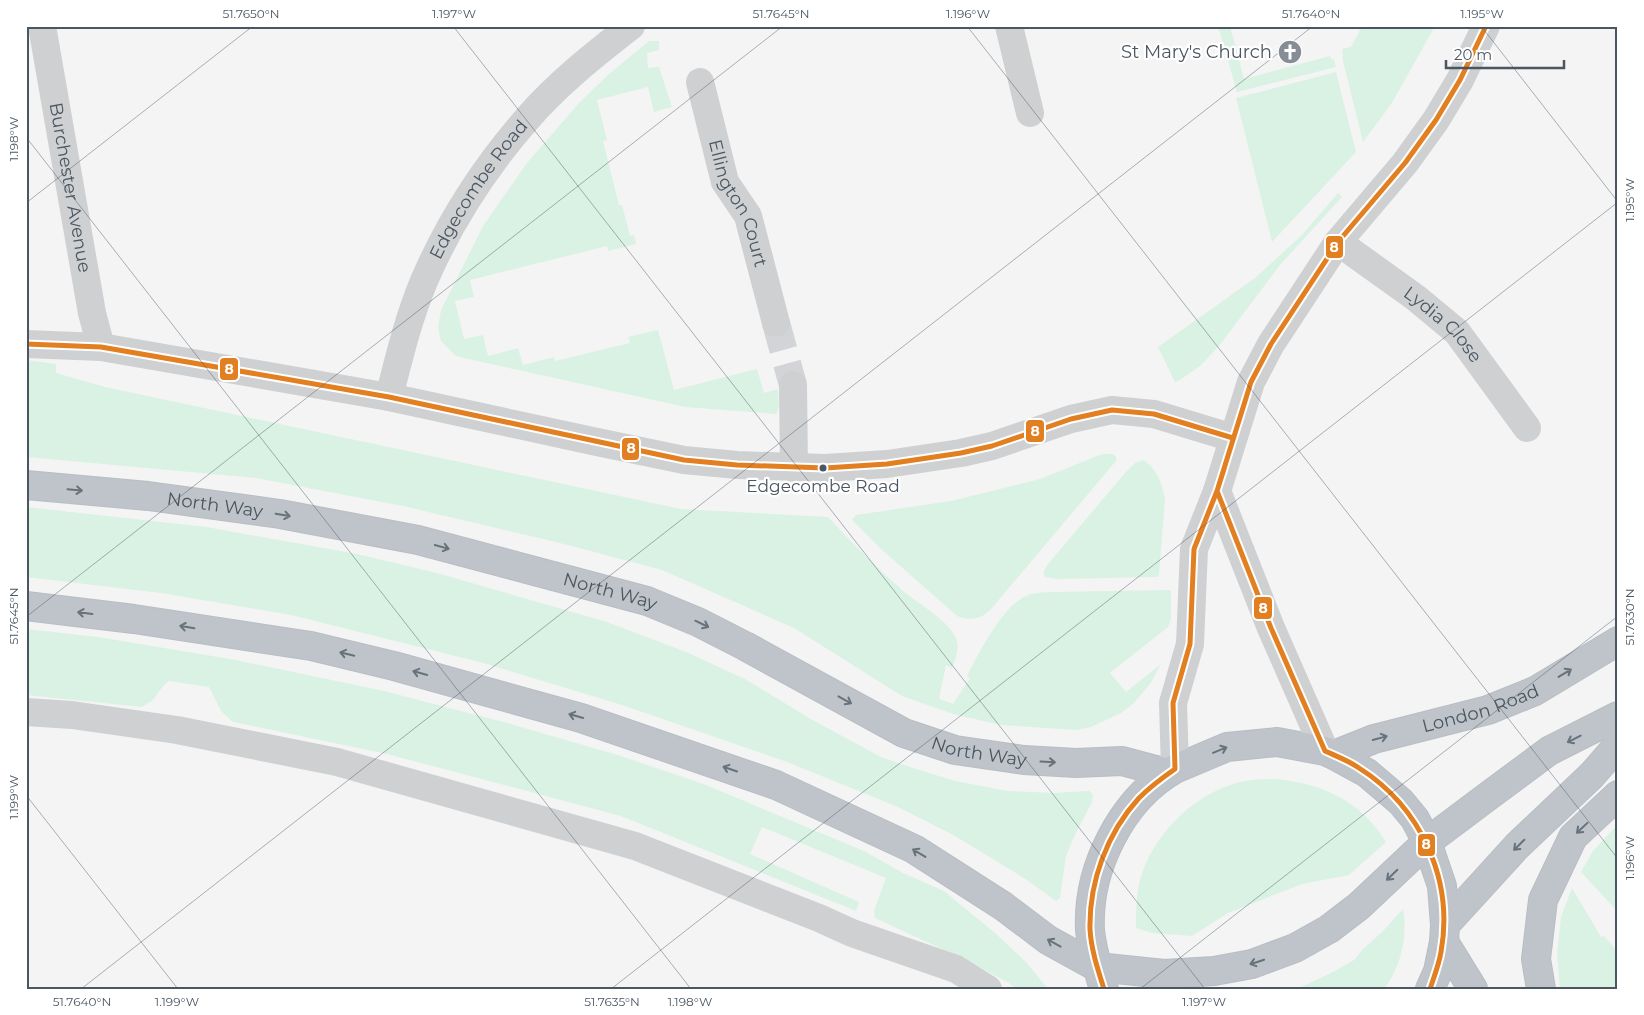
<svg xmlns="http://www.w3.org/2000/svg" width="1644" height="1015" font-family="Montserrat,sans-serif">
	<rect width="100%" height="100%" fill="#f4f4f4"/>
	<path fill="#d9f2e3" d="M 1218,26 L 1230,26 L 1244,79 L 1330,56 L 1331,59 L 1334,59 L 1336,67 L 1237,92 Z
		M 1362,26 L 1435,26 L 1392,103 L 1363,142 L 1342,57 L 1343,56 L 1342,49 L 1351,47 Z
		M 649,41 L 659,41 L 659,50 L 647,53 L 648,68 L 659,67 L 672,107 L 654,112 L 648,87 L 597,100 L 607,140 L 603,141 L 619,205 L 622,205 L 630,236 L 634,235 L 636,244 L 608,251 L 607,246 L 470,280 L 474,297 L 455,301 L 464,339 L 483,335 L 488,356 L 518,348 L 523,365 L 554,357 L 555,361 L 630,343 L 628,337 L 658,330 L 674,390 L 757,369 L 764,393 L 778,389 L 779,407 L 776,414 L 685,407 L 464,358 L 456,356 L 441,341 L 438,328 L 441,310 L 483,226 L 527,163 L 579,103 L 609,74 Z
		M 1336,72 L 1356,152 L 1272,242 L 1236,98 Z
		M 1338,193 L 1342,197 L 1280,265 L 1219,346 L 1200,366 L 1180,380 L 1175,382 L 1158,347 L 1255,278 L 1301,236 Z
		M 26,360 L 56,364 L 56,373 L 105,387 L 681,509 L 828,517 C 851,542 876,567 902,590 C 918,604 947,619 956,638 C 960,648 956,658 952,668 L 946,665 L 939,699 L 953,704 L 970,678 L 967,676 C 979,653 1001,609 1024,597 C 1032,592 1042,593 1051,592 L 1171,590 L 1171,619 L 1168,627 L 1110,673 L 1126,692 L 1161,664 L 1150,684 L 1133,704 L 1121,713 L 1091,727 L 1077,730 L 1001,725 L 953,714 L 902,696 L 794,628 L 662,570 L 568,545 L 403,506 L 256,478 L 26,457 Z
		M 1102,454 L 1112,454 L 1116,456 L 1116,461 L 991,609 C 980,620 971,621 957,616 L 880,548 L 852,520 L 856,515 L 951,501 L 1040,479 Z
		M 1143,460 C 1157,468 1162,484 1165,499 L 1159,575 L 1157,577 L 1058,579 L 1045,577 C 1042,571 1045,569 1048,564 L 1125,473 L 1135,463 Z
		M 26,507 L 206,527 L 357,554 L 437,573 L 607,622 L 686,652 L 745,679 L 809,718 L 881,757 L 910,767 L 955,781 L 1008,791 L 1053,793 L 1089,791 L 1093,794 L 1092,802 L 1074,837 L 1066,856 L 1060,898 L 1056,901 L 1024,878 L 955,836 L 898,807 L 787,762 L 622,705 L 487,664 L 291,615 L 161,593 L 26,577 Z
		M 26,629 L 98,637 L 236,660 L 384,691 L 507,723 L 621,756 L 706,785 L 864,851 L 903,873 L 944,891 L 995,933 L 1026,962 L 1048,989 L 1016,989 L 1009,983 L 970,962 L 875,918 L 874,911 L 886,878 L 762,827 L 750,854 L 859,902 L 856,911 L 621,816 L 387,754 L 233,722 L 221,711 L 209,687 L 169,681 L 163,686 L 153,700 L 142,707 L 26,695 Z
		M 1276,779 C 1323,784 1360,800 1386,842 L 1349,875 L 1302,884 L 1228,913 L 1192,936 L 1152,933 L 1136,928 C 1136,915 1136,903 1138,890 C 1147,837 1199,786 1252,780 C 1260,779 1268,779 1276,779 Z
		M 1618,824 L 1618,912 L 1581,872 L 1593,851 Z
		M 1572,888 L 1601,937 L 1604,936 L 1618,952 L 1618,989 L 1560,989 L 1557,954 L 1561,917 Z
		M 1403,909 C 1408,936 1401,967 1384,989 L 1297,989 L 1333,972 L 1354,960 L 1363,949 L 1382,932 Z"/>
	<g fill="none" stroke-linecap="round" stroke-linejoin="round">
		<path stroke="#d2d4d7" stroke-width="28" stroke-dasharray="28 14" stroke-linecap="butt" d="M 776,323 L 793,385"/>
		<g stroke="#b9bec3" stroke-width="30">
			<g id="highway">
				<path id="s5" d="M 26,485 L 148,496 L 280,514 L 418,540 L 647,601 L 698,622 L 745,646 L 904,733 L 955,750 L 1024,760 L 1076,763 L 1122,761 L 1167,773"/>
				<path d="M 26,606 L 134,619 L 311,646 L 394,666 L 581,718 L 776,785 L 914,849 L 1003,906 L 1048,940 L 1097,967 L 1164,974 L 1214,971 L 1252,964 L 1295,948 L 1329,929 L 1359,906 L 1427,842 L 1487,797 L 1549,751 L 1618,716"/>
				<path id="s6" d="M 1334,755 L 1374,739 L 1488,710 L 1535,691 L 1618,641"/>
				<path d="M 1445,925 L 1517,846 L 1592,775 L 1618,745"/>
				<path d="M 1444,942 L 1473,989"/>
				<path d="M 1104,989 C 1098,970 1092,950 1090,930 C 1087,868 1122,799 1175,769 L 1227,747 L 1277,742 L 1325,751 L 1334,755 L 1367,773 L 1401,802 L 1415,819 L 1427,842 L 1442,886 L 1445,925 L 1444,942 L 1438,971 L 1430,989"/>
				<path d="M 1541,989 L 1536,959 L 1543,900 L 1573,837 L 1618,795"/>
			</g>
		</g>
		<g stroke="#ced0d2" stroke-width="28">
			<path id="s1" d="M 42,26 L 92,313 L 101,347"/>
			<path d="M 1009,26 L 1030,113"/>
			<path id="s2" d="M 700,82 L 725,182 L 748,216 L 776,323"/>
			<path id="s3" d="M 1338,242 L 1416,298 L 1457,332 L 1527,428"/>
			<path d="M 26,344 L 101,347 L 389,397 L 597,442 L 684,460 L 737,465 L 825,468 L 887,464 L 961,453 L 992,446 L 1071,419 L 1112,410 L 1154,414 L 1233,438"/>
			<path d="M 793,385 L 794,468"/>
			<path id="s4" d="M 389,397 C 399,358 408,319 424,281 C 449,223 485,167 527,119 C 557,84 595,54 631,26"/>
			<path d="M 1217,491 L 1271,628 L 1325,751"/>
			<path d="M 26,712 L 72,715 L 177,730 L 337,762 L 635,846 L 819,918 L 852,933 L 956,969 L 988,989"/>
			<path d="M 1175,769 L 1173,703 L 1190,644 L 1194,549 L 1217,491 L 1251,382 L 1271,344 L 1338,242 L 1405,163 L 1436,120 L 1460,80 L 1486,26"/>
		</g>
		<use href="#highway" stroke="#bec4c9" stroke-width="28"/>
		<g stroke="#fff" stroke-width="9">
			<path id="bus-1" d="M 26,344 L 101,347 L 389,397 L 684,460 L 737,465 L 825,468 L 887,464 L 961,453 L 992,446 L 1071,419 L 1112,410 L 1154,414 L 1233,438
				M 1224,469 L 1217,491 L 1271,628 L 1325,751 C 1336,756 1349,761 1359,768 C 1421,807 1454,880 1441,952 C 1439,964 1434,977 1430,989
				M 1104,989 C 1098,970 1091,949 1090,929 C 1089,882 1107,833 1139,798 C 1150,787 1162,778 1175,769 L 1173,703 L 1190,644 L 1194,549 L 1217,491 L 1251,382 L 1271,344 L 1338,242 L 1405,163 L 1436,120 L 1460,80 L 1486,26"/>
		</g>
		<use href="#bus-1" stroke="#e27f20" stroke-width="5"/>
	</g>
	<defs><path id="oneway-shaft" d="M-6 0H5M1.5-3L5.5 0L1.5 3" fill="none" stroke-width="1.6" stroke-linecap="round" stroke-linejoin="round" transform="scale(1.25)"/></defs>
	<g stroke="#67727b">
		<use href="#oneway-shaft" transform="translate(75 490) rotate(5)"/>
		<use href="#oneway-shaft" transform="translate(283 515) rotate(10)"/>
		<use href="#oneway-shaft" transform="translate(442 547) rotate(15)"/>
		<use href="#oneway-shaft" transform="translate(85 613) rotate(-173)"/>
		<use href="#oneway-shaft" transform="translate(702 624) rotate(26)"/>
		<use href="#oneway-shaft" transform="translate(187 627) rotate(-171)"/>
		<use href="#oneway-shaft" transform="translate(347 654) rotate(-166)"/>
		<use href="#oneway-shaft" transform="translate(420 673) rotate(-164)"/>
		<use href="#oneway-shaft" transform="translate(1565 673) rotate(-31)"/>
		<use href="#oneway-shaft" transform="translate(845 700) rotate(29)"/>
		<use href="#oneway-shaft" transform="translate(576 716) rotate(-164)"/>
		<use href="#oneway-shaft" transform="translate(1380 738) rotate(-15)"/>
		<use href="#oneway-shaft" transform="translate(1574 739) rotate(153)"/>
		<use href="#oneway-shaft" transform="translate(1220 750) rotate(-22)"/>
		<use href="#oneway-shaft" transform="translate(1048 762) rotate(3)"/>
		<use href="#oneway-shaft" transform="translate(730 769) rotate(-161)"/>
		<use href="#oneway-shaft" transform="translate(1582 828) rotate(137)"/>
		<use href="#oneway-shaft" transform="translate(1519 845) rotate(135)"/>
		<use href="#oneway-shaft" transform="translate(919 853) rotate(-149)"/>
		<use href="#oneway-shaft" transform="translate(1392 875) rotate(136)"/>
		<use href="#oneway-shaft" transform="translate(1054 943) rotate(-151)"/>
		<use href="#oneway-shaft" transform="translate(1257 962) rotate(162)"/>
	</g>
	<path fill="none" stroke="#4a5661" stroke-width="1" stroke-opacity="0.45" d="M 453,26 L 1205,989M 967,26 L 1618,859M 1481,26 L 1618,202M 26,137 L 691,989M 26,203 L 253,26M 26,617 L 783,26M 26,795 L 178,989M 81,989 L 1313,26M 611,989 L 1618,202M 1140,989 L 1618,616"/>
	<defs>
		<g id="church-disc" transform="scale(1.25)"><circle r="9.5" fill="#868d94" stroke="#fff"/><path d="M-1.2-6h2.4v3.5h3.3v2.4h-3.3V6h-2.4V-.1h-3.3v-2.4h3.3Z" fill="#fff"/></g>
	</defs>
	<g fill-rule="evenodd">
		<use href="#church-disc" x="1290" y="52"/>
	</g>
	<circle fill="#4a5661" stroke="#fff" stroke-width="2" cx="823" cy="468" r="4.5"/>
	<g text-anchor="middle" stroke-width="4.5" stroke-linejoin="round" paint-order="stroke">
		<g font-size="17" fill="#4a5661" stroke="#fff">
			<text x="823" y="492">Edgecombe Road</text>
		</g>
		<g font-size="18" fill="#4a5661" stroke="#fff" text-anchor="end">
			<text x="1272" y="58">St Mary's Church</text>
		</g>
		<g font-size="18" fill="#4a5661" stroke="#fff">
			<text dy="6" stroke="none"><textPath href="#s1" startOffset="164">Burchester Avenue</textPath></text>
			<text dy="6" stroke="none"><textPath href="#s4" startOffset="228">Edgecombe Road</textPath></text>
			<text dy="6" stroke="none"><textPath href="#s2" startOffset="128">Ellington Court</textPath></text>
			<text dy="6" stroke="none"><textPath href="#s3" startOffset="134">Lydia Close</textPath></text>
			<text dy="6" stroke="none"><textPath href="#s5" startOffset="190">North Way</textPath></text>
			<text dy="6" stroke="none"><textPath href="#s5" startOffset="595">North Way</textPath></text>
			<text dy="6" stroke="none"><textPath href="#s6" startOffset="154">London Road</textPath></text>
			<text dy="6" stroke="none"><textPath href="#s5" startOffset="1000">North Way</textPath></text>
		</g>
	</g>
	<g stroke="#fff" stroke-width="2">
		<rect x="1325" y="235" width="19" height="24" rx="5" fill="#e27f20"/>
		<rect x="219" y="357" width="20" height="24" rx="5" fill="#e27f20"/>
		<rect x="1025" y="419" width="20" height="24" rx="5" fill="#e27f20"/>
		<rect x="621" y="437" width="19" height="24" rx="5" fill="#e27f20"/>
		<rect x="1253" y="596" width="20" height="24" rx="5" fill="#e27f20"/>
		<rect x="1417" y="833" width="19" height="24" rx="5" fill="#e27f20"/>
	</g>
	<g font-size="14" text-anchor="middle" font-weight="bold" fill="#fff">
		<text x="1334" y="252">8</text>
		<text x="229" y="374">8</text>
		<text x="1035" y="436">8</text>
		<text x="631" y="453">8</text>
		<text x="1263" y="613">8</text>
		<text x="1426" y="849">8</text>
	</g>
	<rect width="1644" height="1015" fill="none" stroke="#ffffff" stroke-width="55"/>
	<path d="M1446 60v8h118v-8" fill="none" stroke="#4a5661" stroke-width="2.5"/>
	<text x="1454" y="60" font-size="15" fill="#4a5661" stroke="#ffffff" stroke-width="4" paint-order="stroke">20 m</text>
	<rect x="28" y="28" width="1588" height="960" fill="none" stroke="#4a5661" stroke-width="2"/>
	<g font-size="12" text-anchor="middle" fill="#4a5661">
		<text x="251" y="18">51.7650°N</text>
		<text x="454" y="18">1.197°W</text>
		<text x="781" y="18">51.7645°N</text>
		<text x="968" y="18">1.196°W</text>
		<text x="1311" y="18">51.7640°N</text>
		<text x="1482" y="18">1.195°W</text>
		<text transform="translate(14 139) rotate(-90)" y="4">1.198°W</text>
		<text transform="translate(1630 200) rotate(-90)" y="4">1.195°W</text>
		<text transform="translate(14 616) rotate(-90)" y="4">51.7645°N</text>
		<text transform="translate(1630 617) rotate(-90)" y="4">51.7630°N</text>
		<text transform="translate(14 797) rotate(-90)" y="4">1.199°W</text>
		<text transform="translate(1630 858) rotate(-90)" y="4">1.196°W</text>
		<text x="82" y="1006">51.7640°N</text>
		<text x="177" y="1006">1.199°W</text>
		<text x="612" y="1006">51.7635°N</text>
		<text x="690" y="1006">1.198°W</text>
		<text x="1204" y="1006">1.197°W</text>
	</g>
</svg>
